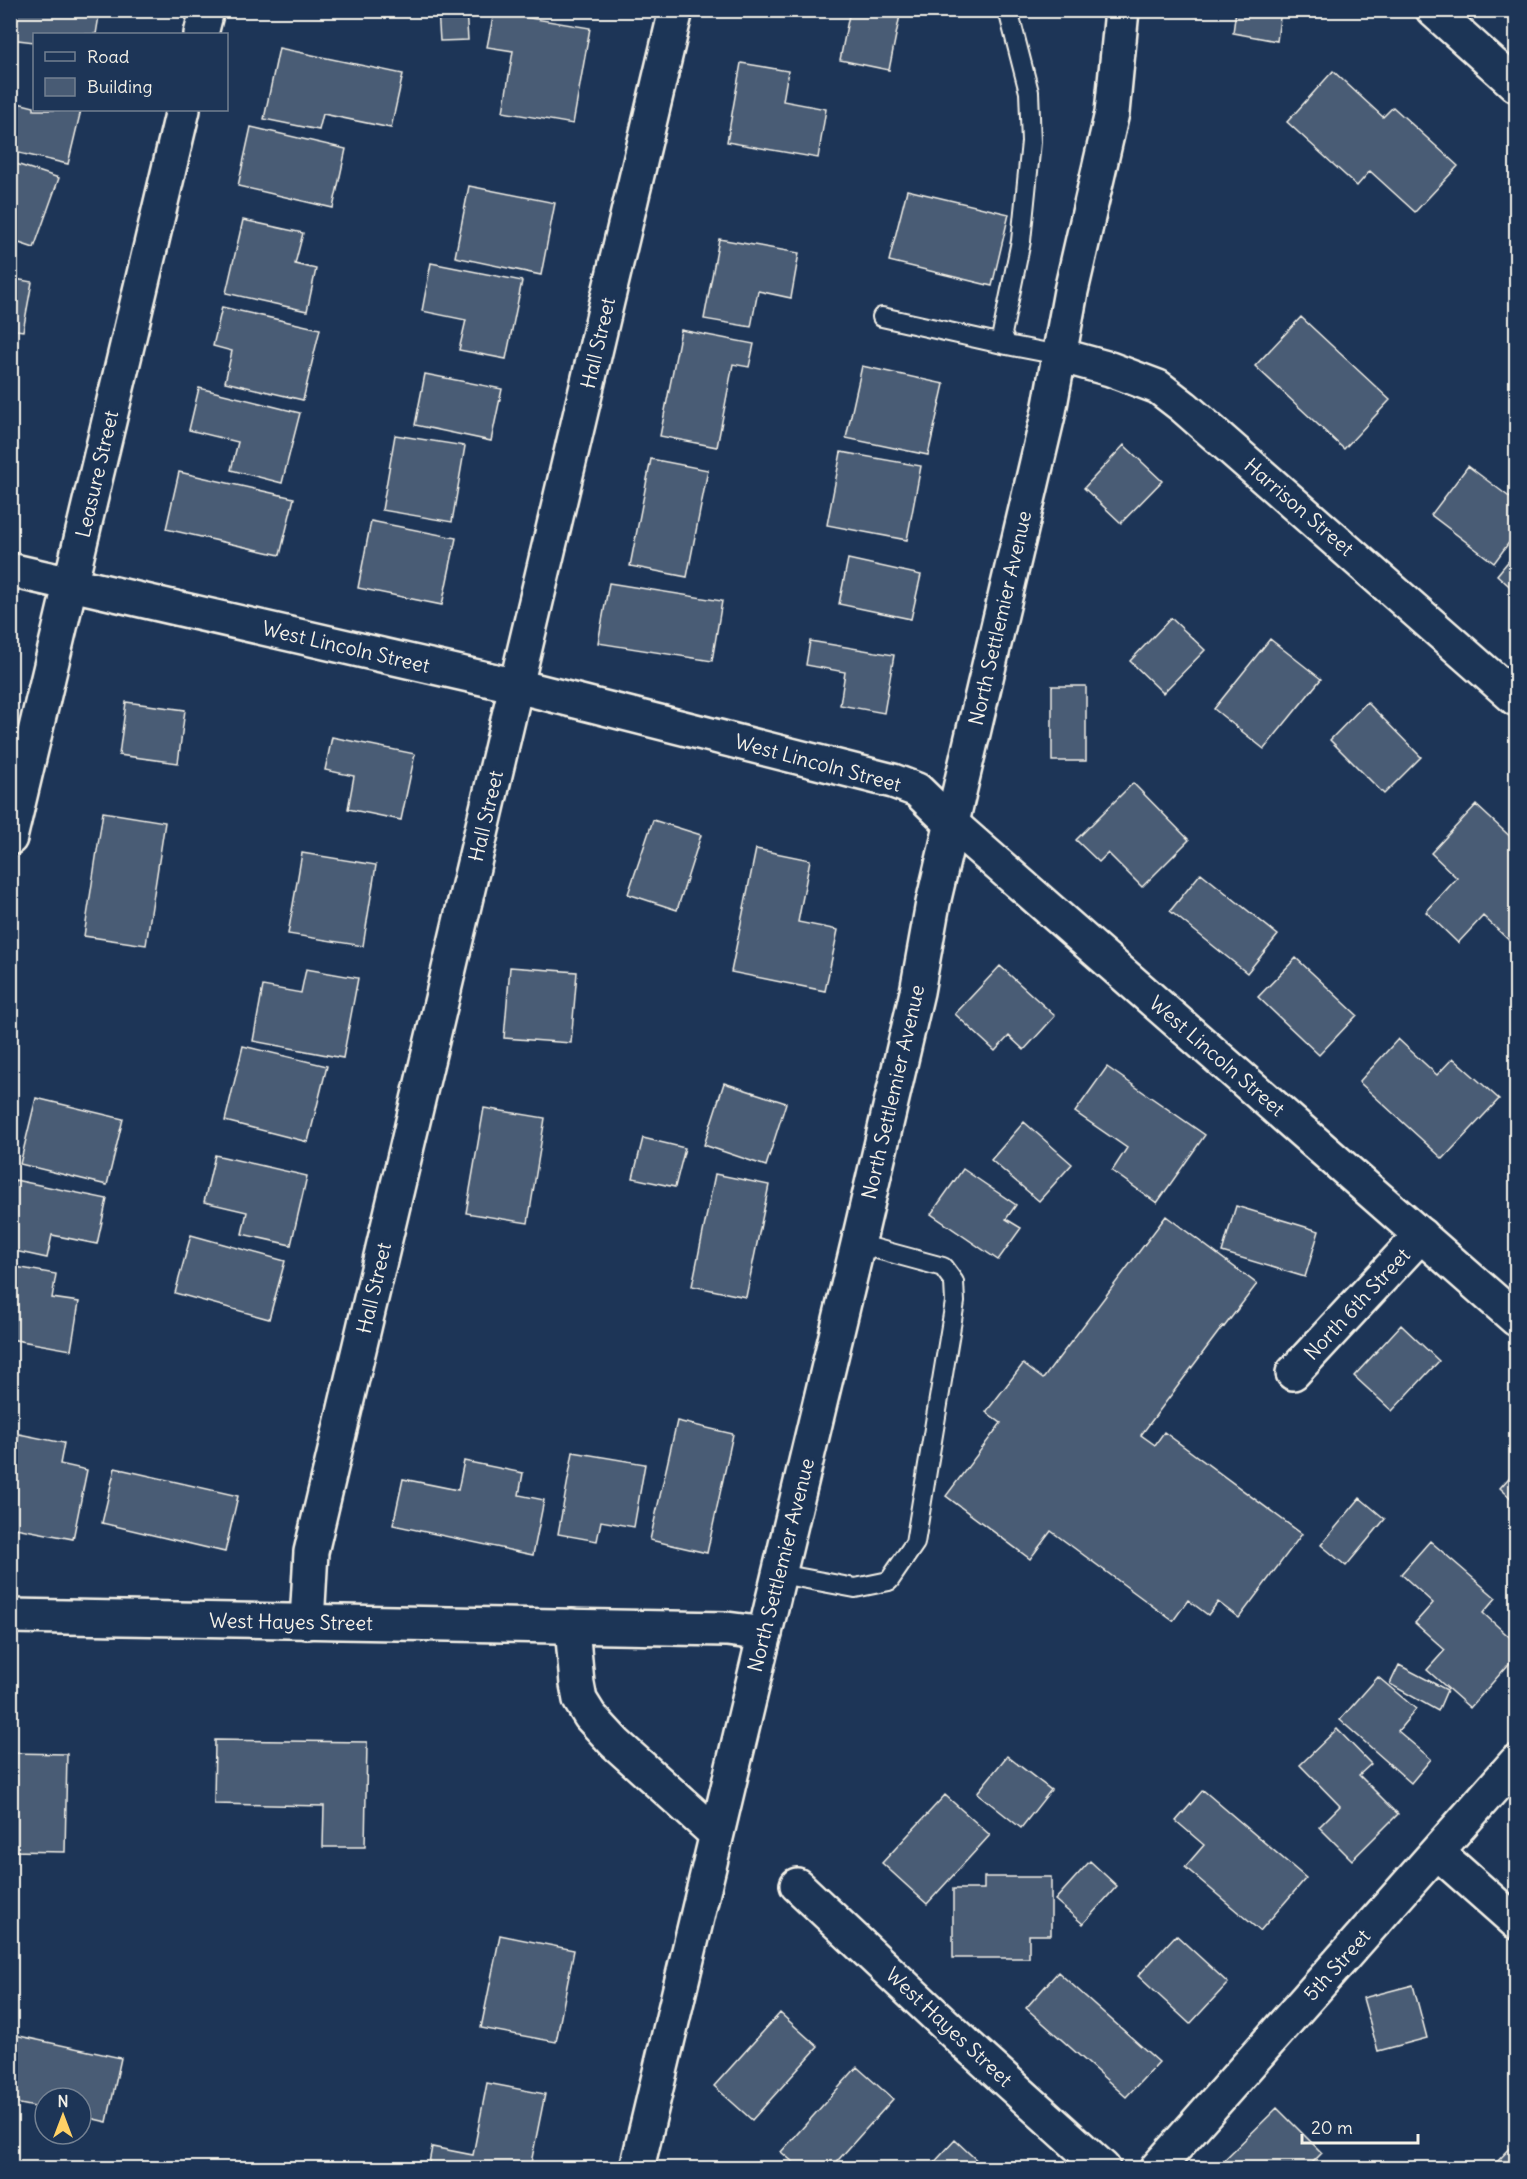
<svg xmlns="http://www.w3.org/2000/svg" width="1527" height="2179" font-family="Delius,sans-serif">
	<rect width="100%" height="100%" fill="#1d3557"/>
	<filter id="ink" filterUnits="userSpaceOnUse"><feTurbulence type="fractalNoise" baseFrequency=".0167" numOctaves="2"/><feDisplacementMap in="SourceGraphic" scale="12" xChannelSelector="R" yChannelSelector="G"/><feConvolveMatrix kernelMatrix="1 2 1 2 8 2 1 2 1" color-interpolation-filters="sRGB"/></filter>
	<g filter="url(#ink)">
		<path fill="#485b74" stroke="#f4f1e8" stroke-width="1.5" d="M 11,10 L 100,10 L 96,34 L 34,34 L 34,42 L 10,39 Z
			M 438,10 L 466,10 L 468,40 L 440,41 Z
			M 850,10 L 901,10 L 889,70 L 840,60 Z
			M 1236,10 L 1281,10 L 1277,41 L 1233,33 Z
			M 494,12 L 590,28 L 573,124 L 503,112 L 513,51 L 487,47 Z
			M 279,48 L 403,74 L 391,128 L 323,114 L 319,130 L 264,119 Z
			M 741,63 L 788,71 L 783,101 L 826,109 L 818,158 L 727,142 Z
			M 1333,71 L 1383,117 L 1393,107 L 1458,166 L 1415,212 L 1370,171 L 1357,186 L 1287,122 Z
			M 10,101 L 34,107 L 34,110 L 81,110 L 68,164 L 10,151 Z
			M 251,127 L 346,149 L 333,208 L 238,186 Z
			M 10,162 L 59,178 L 34,248 L 10,240 Z
			M 469,186 L 555,203 L 541,275 L 455,257 Z
			M 907,190 L 1009,214 L 992,286 L 889,261 Z
			M 243,220 L 303,233 L 295,264 L 316,269 L 307,311 L 226,293 Z
			M 719,239 L 799,253 L 791,298 L 758,291 L 751,327 L 704,319 Z
			M 431,263 L 522,281 L 506,359 L 459,350 L 466,320 L 422,311 Z
			M 10,278 L 32,282 L 23,331 L 10,329 Z
			M 222,307 L 320,329 L 303,400 L 225,382 L 232,351 L 213,346 Z
			M 1301,317 L 1390,400 L 1344,449 L 1255,366 Z
			M 681,330 L 754,344 L 749,367 L 733,364 L 717,447 L 660,436 Z
			M 862,366 L 944,384 L 928,455 L 846,438 Z
			M 425,374 L 502,389 L 491,441 L 415,425 Z
			M 199,388 L 300,413 L 282,483 L 231,470 L 238,442 L 189,430 Z
			M 395,435 L 465,446 L 452,522 L 382,510 Z
			M 1124,445 L 1162,481 L 1121,523 L 1084,488 Z
			M 841,452 L 921,466 L 907,540 L 827,525 Z
			M 651,459 L 708,470 L 687,577 L 630,566 Z
			M 1468,466 L 1516,502 L 1516,533 L 1494,563 L 1431,515 Z
			M 179,472 L 294,498 L 280,555 L 166,529 Z
			M 371,521 L 456,538 L 442,605 L 358,588 Z
			M 1516,552 L 1516,592 L 1497,575 Z
			M 848,559 L 921,575 L 911,619 L 839,604 Z
			M 609,583 L 722,601 L 712,661 L 598,643 Z
			M 1171,618 L 1205,650 L 1163,693 L 1130,661 Z
			M 1270,639 L 1321,679 L 1264,749 L 1214,709 Z
			M 810,641 L 894,655 L 884,713 L 840,705 L 845,672 L 806,665 Z
			M 1052,686 L 1086,686 L 1086,761 L 1052,761 Z
			M 126,702 L 185,710 L 178,763 L 119,755 Z
			M 1367,702 L 1421,757 L 1384,794 L 1330,740 Z
			M 332,737 L 415,754 L 401,820 L 348,809 L 354,776 L 325,770 Z
			M 1133,783 L 1189,840 L 1142,887 L 1108,853 L 1099,862 L 1076,840 Z
			M 1476,805 L 1516,842 L 1515,946 L 1483,916 L 1458,943 L 1426,912 L 1457,878 L 1431,853 Z
			M 103,812 L 165,822 L 146,945 L 84,936 Z
			M 653,820 L 701,835 L 677,910 L 628,894 Z
			M 756,849 L 810,860 L 798,922 L 838,930 L 825,991 L 731,972 Z
			M 302,853 L 376,865 L 363,946 L 288,934 Z
			M 1201,873 L 1278,935 L 1247,973 L 1170,911 Z
			M 1296,958 L 1357,1015 L 1319,1055 L 1258,997 Z
			M 1000,966 L 1055,1016 L 1024,1050 L 1009,1036 L 995,1051 L 955,1014 Z
			M 510,967 L 577,972 L 571,1043 L 504,1038 Z
			M 306,969 L 358,978 L 343,1058 L 253,1041 L 263,986 L 301,993 Z
			M 1398,1039 L 1437,1075 L 1453,1058 L 1499,1099 L 1443,1159 L 1359,1082 Z
			M 243,1046 L 327,1066 L 308,1142 L 225,1121 Z
			M 1107,1067 L 1205,1135 L 1157,1203 L 1112,1171 L 1127,1148 L 1075,1112 Z
			M 724,1083 L 786,1103 L 766,1166 L 704,1145 Z
			M 36,1098 L 123,1119 L 107,1185 L 20,1164 Z
			M 484,1108 L 545,1118 L 528,1223 L 466,1213 Z
			M 1024,1122 L 1072,1164 L 1039,1201 L 991,1160 Z
			M 643,1138 L 685,1148 L 675,1187 L 633,1178 Z
			M 215,1155 L 307,1176 L 291,1245 L 242,1234 L 247,1212 L 204,1202 Z
			M 963,1169 L 1016,1205 L 1006,1219 L 1021,1228 L 998,1260 L 931,1214 Z
			M 715,1174 L 769,1185 L 746,1297 L 692,1286 Z
			M 15,1180 L 107,1199 L 97,1244 L 52,1235 L 47,1258 L 10,1250 L 10,1202 Z
			M 1236,1206 L 1319,1231 L 1305,1277 L 1222,1252 Z
			M 1166,1216 L 1257,1284 L 1224,1327 L 1223,1326 L 1141,1435 L 1155,1445 L 1164,1432 L 1302,1534 L 1239,1618 L 1218,1602 L 1208,1615 L 1188,1600 L 1173,1621 L 1051,1531 L 1030,1559 L 946,1496 L 1001,1423 L 986,1412 L 1023,1364 L 1043,1379 Z
			M 191,1235 L 285,1261 L 269,1319 L 175,1293 Z
			M 10,1266 L 56,1274 L 52,1298 L 79,1302 L 71,1350 L 10,1339 Z
			M 1401,1325 L 1439,1361 L 1392,1411 L 1354,1376 Z
			M 677,1421 L 733,1434 L 707,1553 L 650,1540 Z
			M 19,1434 L 64,1443 L 60,1464 L 87,1470 L 73,1539 L 10,1527 L 10,1475 Z
			M 573,1452 L 645,1464 L 634,1527 L 601,1521 L 597,1541 L 558,1534 Z
			M 464,1461 L 523,1473 L 519,1495 L 544,1500 L 533,1555 L 393,1525 L 403,1479 L 458,1490 Z
			M 115,1468 L 238,1496 L 225,1552 L 102,1523 Z
			M 1516,1470 L 1516,1503 L 1500,1488 Z
			M 1360,1498 L 1385,1519 L 1346,1566 L 1321,1545 Z
			M 1430,1541 L 1496,1598 L 1483,1613 L 1516,1643 L 1516,1656 L 1470,1708 L 1427,1670 L 1445,1650 L 1415,1623 L 1433,1603 L 1401,1574 Z
			M 1399,1665 L 1447,1690 L 1438,1711 L 1390,1684 Z
			M 1378,1677 L 1416,1709 L 1398,1731 L 1431,1759 L 1411,1783 L 1340,1720 Z
			M 1337,1729 L 1371,1764 L 1359,1775 L 1398,1814 L 1352,1860 L 1319,1827 L 1340,1806 L 1300,1765 Z
			M 215,1740 L 367,1742 L 365,1847 L 323,1847 L 324,1806 L 214,1804 Z
			M 10,1753 L 67,1754 L 65,1852 L 10,1851 Z
			M 1007,1756 L 1051,1790 L 1021,1828 L 977,1793 Z
			M 1203,1790 L 1306,1878 L 1260,1931 L 1185,1867 L 1204,1845 L 1176,1821 Z
			M 945,1795 L 990,1835 L 927,1904 L 882,1863 Z
			M 1090,1861 L 1117,1886 L 1083,1924 L 1055,1900 Z
			M 984,1877 L 1051,1877 L 1051,1935 L 1029,1935 L 1029,1958 L 953,1958 L 953,1889 L 984,1889 Z
			M 500,1935 L 574,1950 L 556,2042 L 481,2028 Z
			M 1176,1935 L 1228,1983 L 1190,2024 L 1138,1976 Z
			M 1058,1972 L 1159,2062 L 1126,2097 L 1026,2008 Z
			M 1413,1985 L 1427,2038 L 1378,2051 L 1363,1998 Z
			M 780,2013 L 818,2047 L 752,2120 L 714,2086 Z
			M 10,2034 L 121,2058 L 107,2122 L 81,2116 L 81,2098 L 45,2098 L 45,2109 L 10,2102 Z
			M 857,2067 L 893,2099 L 831,2168 L 800,2168 L 781,2152 Z
			M 487,2083 L 545,2094 L 530,2168 L 428,2168 L 432,2147 L 473,2155 Z
			M 1277,2108 L 1322,2153 L 1307,2168 L 1216,2168 Z
			M 955,2140 L 985,2168 L 929,2168 Z
			M 1516,2142 L 1516,2168 L 1500,2168 L 1495,2164 Z"/>
		<g fill="none" stroke-linecap="round" stroke-linejoin="round">
			<g stroke="#f4f1e8" stroke-width="22">
				<path id="service" d="M 1008,10 L 1029,92 L 1031,142 L 1021,241 L 1002,334 L 1007,345 L 1059,355
					M 882,317 L 1007,345
					M 780,1574 L 855,1588 L 889,1581 L 915,1543 L 955,1302 L 954,1282 L 943,1267 L 858,1244"/>
			</g>
			<g stroke="#f4f1e8" stroke-width="38">
				<path id="minor" d="M 1433,10 L 1516,85
					M 201,34 L 207,10
					M 10,570 L 517,686 L 893,781 L 917,790 L 951,823
					M 10,838 L 183,110
					M 1293,1373 L 1421,1235
					M 307,1622 L 311,1552 L 676,10
					M 572,1626 L 577,1684 L 580,1700 L 590,1716 L 615,1743 L 716,1834
					M 1437,1852 L 1516,1922
					M 797,1885 L 967,2045 L 1103,2168
					M 1157,2168 L 1516,1762"/>
			</g>
			<g stroke="#f4f1e8" stroke-width="38">
				<path id="tertiary" d="M 1059,355 L 1110,369 L 1158,387 L 1184,407 L 1516,699
					M 951,823 L 1516,1319
					M 10,1616 L 727,1629 L 765,1634"/>
			</g>
			<g stroke="#f4f1e8" stroke-width="38">
				<path id="secondary" d="M 637,2168 L 858,1244 L 917,992 L 933,903 L 1049,411 L 1071,291 L 1112,113 L 1122,10"/>
			</g>
			<use href="#service" stroke="#1d3557" stroke-width="18"/>
			<use href="#minor" stroke="#1d3557" stroke-width="33"/>
			<use href="#tertiary" stroke="#1d3557" stroke-width="33"/>
			<use href="#secondary" stroke="#1d3557" stroke-width="33"/>
		</g>
	</g>
	<g text-anchor="middle" stroke-width="6" stroke-linejoin="round" paint-order="stroke">
		<g font-size="20" fill="#f4f1e8" stroke="#1d3557">
			<text transform="translate(598 343) rotate(-77)" y="7">Hall Street</text>
			<text transform="translate(97 474) rotate(-77)" y="7">Leasure Street</text>
			<text transform="translate(1299 507) rotate(41)" y="7">Harrison Street</text>
			<text transform="translate(1000 618) rotate(-77)" y="7">North Settlemier Avenue</text>
			<text transform="translate(346 647) rotate(13)" y="7">West Lincoln Street</text>
			<text transform="translate(818 763) rotate(15)" y="7">West Lincoln Street</text>
			<text transform="translate(486 816) rotate(-77)" y="7">Hall Street</text>
			<text transform="translate(1217 1056) rotate(41)" y="7">West Lincoln Street</text>
			<text transform="translate(893 1092) rotate(-77)" y="7">North Settlemier Avenue</text>
			<text transform="translate(374 1288) rotate(-77)" y="7">Hall Street</text>
			<text transform="translate(1357 1304) rotate(-47)" y="7">North 6th Street</text>
			<text transform="translate(781 1565) rotate(-76)" y="7">North Settlemier Avenue</text>
			<text transform="translate(291 1622) rotate(1)" y="7">West Hayes Street</text>
			<text transform="translate(1337 1965) rotate(-48)" y="7">5th Street</text>
			<text transform="translate(949 2027) rotate(43)" y="7">West Hayes Street</text>
		</g>
	</g>
	<rect width="1527" height="2179" fill="none" stroke="#1d3557" stroke-width="36"/>
	<rect x="18" y="18" width="1491" height="2143" fill="none" stroke="#f4f1e8" stroke-width="2" filter="url(#ink)"/>
	<rect x="33" y="33" width="195" height="78" fill="#1d3557" stroke="#738091" stroke-width="1.5"/>
	<rect x="45" y="52" width="30" height="9" fill="#1d3557" stroke="#738091" stroke-width="1.5"/>
	<text x="87" y="63" font-size="18" fill="#f4f1e8">Road</text>
	<rect x="45" y="78" width="30" height="18" fill="#485b74" stroke="#738091" stroke-width="1.5"/>
	<text x="87" y="93" font-size="18" fill="#f4f1e8">Building</text>
	<g transform="translate(63 2116)"><circle r="28" fill="#1d3557" stroke="#738091" stroke-width="1.5"/>
	<path d="M0-4.5L10 22L0 15L-10 22Z" fill="#ffd166"/>
	<text y="-9" font-size="16" font-weight="bold" text-anchor="middle" fill="#f4f1e8">N</text>
	</g>
	<path d="M1302 2134v9h116v-9" fill="none" stroke="#f4f1e8" stroke-width="3"/>
	<text x="1311" y="2134" font-size="18" fill="#f4f1e8" stroke="#1d3557" stroke-width="4.5" paint-order="stroke">20 m</text>
</svg>
